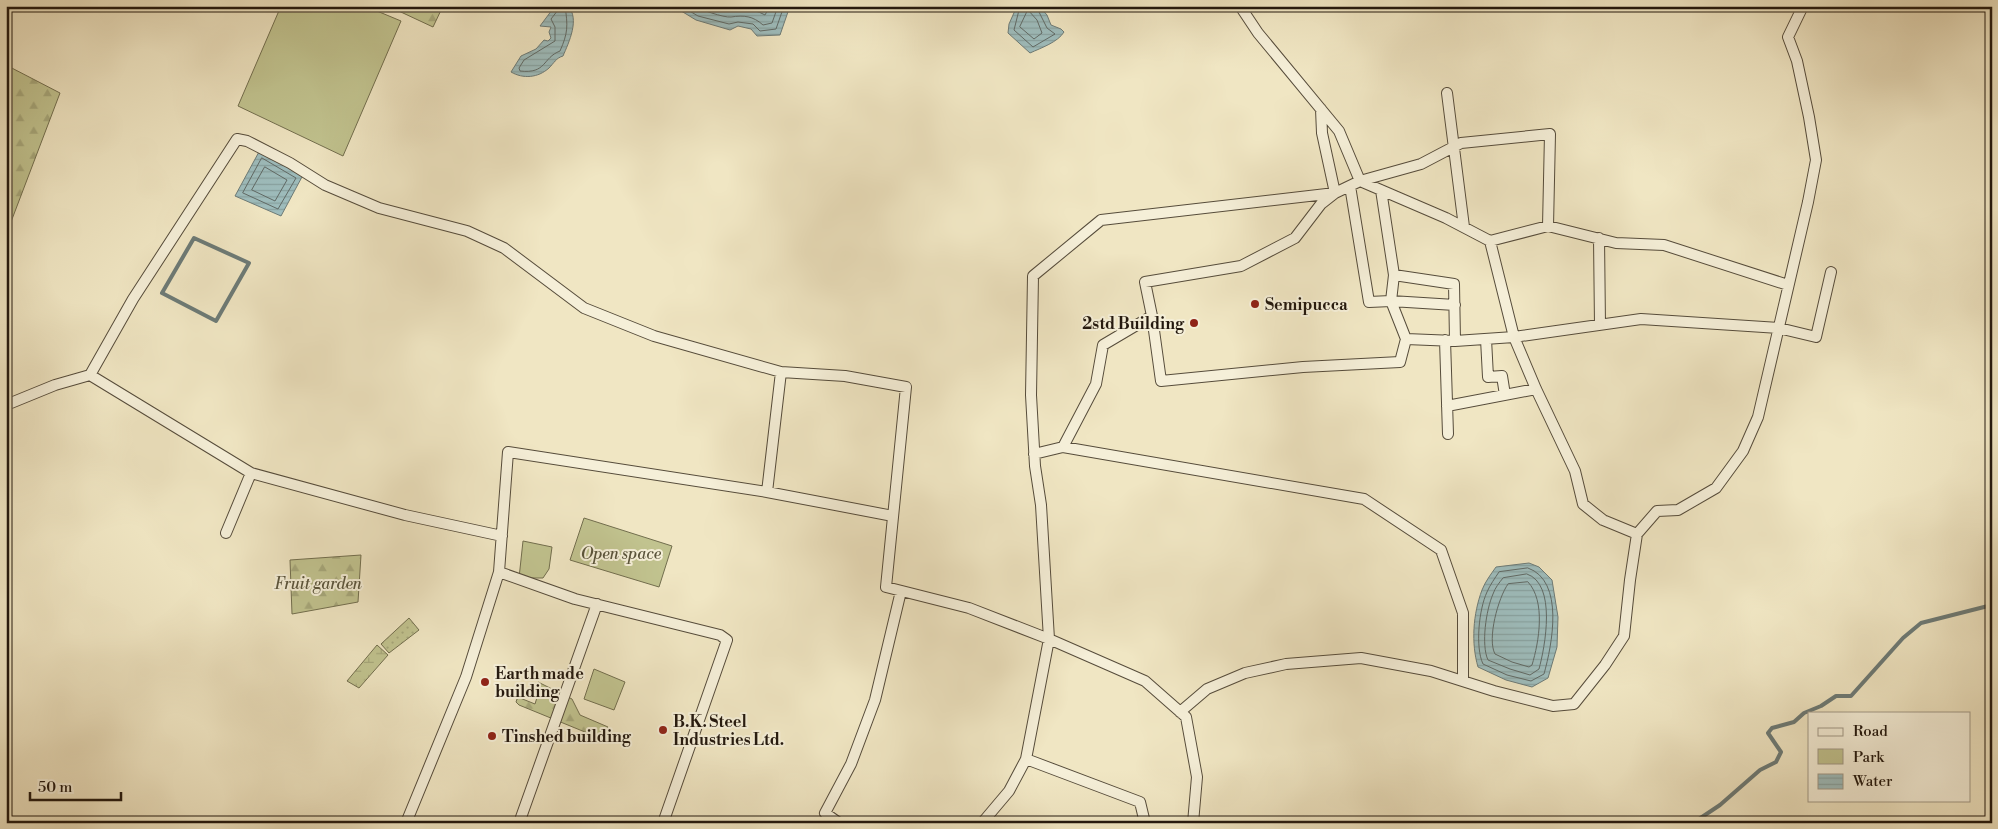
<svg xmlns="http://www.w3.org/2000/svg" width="1998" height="829" font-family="'Libre Bodoni',serif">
	<defs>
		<pattern id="grass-dots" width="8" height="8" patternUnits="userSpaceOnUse" patternTransform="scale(1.25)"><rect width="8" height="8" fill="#c1c38f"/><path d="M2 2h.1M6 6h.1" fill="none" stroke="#a6a77a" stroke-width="1.8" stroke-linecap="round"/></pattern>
		<pattern id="forest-firs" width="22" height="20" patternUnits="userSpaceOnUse" patternTransform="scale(1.25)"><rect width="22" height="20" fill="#c1c38f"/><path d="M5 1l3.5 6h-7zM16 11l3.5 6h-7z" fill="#a6a77a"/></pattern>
		<pattern id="wetland-marsh" width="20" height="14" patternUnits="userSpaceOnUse" patternTransform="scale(1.25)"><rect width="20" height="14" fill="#c1c38f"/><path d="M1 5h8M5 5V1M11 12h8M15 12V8" fill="none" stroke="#a6a77a"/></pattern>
		<pattern id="water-rules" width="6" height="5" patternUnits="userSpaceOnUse" patternTransform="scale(1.25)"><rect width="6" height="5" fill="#9ebdbd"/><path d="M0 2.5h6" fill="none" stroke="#88a2a1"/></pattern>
	</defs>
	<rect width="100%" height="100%" fill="#f0e6c3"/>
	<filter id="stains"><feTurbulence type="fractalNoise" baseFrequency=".004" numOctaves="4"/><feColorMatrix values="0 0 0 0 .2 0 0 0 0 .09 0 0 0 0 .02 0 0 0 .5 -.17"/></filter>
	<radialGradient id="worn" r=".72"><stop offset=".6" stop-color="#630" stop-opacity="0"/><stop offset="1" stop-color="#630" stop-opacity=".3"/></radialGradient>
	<path fill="url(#grass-dots)" stroke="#726e4e" d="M 409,618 L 419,630 L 389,653 L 381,644 Z"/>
	<path fill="url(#forest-firs)" stroke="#726e4e" d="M 388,6 L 443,6 L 433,27 Z
		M 6,65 L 60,93 L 6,235 Z
		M 361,555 L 358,602 L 292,614 L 290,560 Z
		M 538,682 L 572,699 L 580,715 L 608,727 L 602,739 L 519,705 L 516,702 L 517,699 L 520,698 L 535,704 L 539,691 Z"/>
	<path fill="url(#wetland-marsh)" stroke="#726e4e" d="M 377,645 L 388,655 L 359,688 L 347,681 Z"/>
	<path fill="#c1c38f" stroke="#726e4e" d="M 281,6 L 365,6 L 401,21 L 343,156 L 238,106 Z
		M 584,518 L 672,546 L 659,587 L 570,560 Z
		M 523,541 L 552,547 L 549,569 L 543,578 L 519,578 Z
		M 594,669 L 625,682 L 614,710 L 584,699 Z"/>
	<path fill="url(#water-rules)" stroke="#6d7b77" d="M 555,6 L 568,6 C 580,19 569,42 563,56 C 556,58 554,63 549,68 C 538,78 523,79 511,72 L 521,56 L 536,49 L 544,40 L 548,41 L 551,38 L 549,32 L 551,27 L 540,26 Z
		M 673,6 L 790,6 L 780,35 L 757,36 L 751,29 L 738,26 L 730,30 L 696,20 Z
		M 1017,6 L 1039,6 L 1047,15 L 1051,25 L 1061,29 L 1064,32 C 1058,42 1041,48 1030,53 L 1008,33 L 1009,24 Z
		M 260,150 L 303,175 L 281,216 L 235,196 Z
		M 1529,563 L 1539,567 L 1552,580 L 1558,617 L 1557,647 L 1548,678 L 1532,687 L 1506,680 L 1478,667 C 1471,643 1473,614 1482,590 C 1485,582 1491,574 1496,567 Z"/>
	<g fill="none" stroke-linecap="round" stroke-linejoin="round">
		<path stroke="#606a66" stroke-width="1" d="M 558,6 L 558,10 L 551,19 L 555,27 L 555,41 L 524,60 L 519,68 L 520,71 C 547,74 542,58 560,51 C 568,33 568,26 565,6
			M 681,6 L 698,16 L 729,24 L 738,22 L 753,24 L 760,31 L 776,29 L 784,6
			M 693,6 C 699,9 724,18 731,17 C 744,15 753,16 763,25 L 772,23 L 778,6
			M 718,6 C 734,11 750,6 765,15 L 770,6
			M 1020,6 L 1014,30 L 1033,47 L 1055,34 L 1047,28 L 1036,6
			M 1028,10 L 1037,20 L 1042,33 L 1034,39 L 1020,27 Z
			M 262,158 L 296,178 L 278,209 L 243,193 Z
			M 265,167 L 287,180 L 275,201 L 252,190 Z
			M 1528,568 C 1565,581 1552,645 1544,674 L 1531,681 L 1507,675 L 1483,664 C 1475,647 1479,609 1487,592 C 1490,585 1495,578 1499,572 Z
			M 1527,574 C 1557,584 1545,647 1539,669 L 1530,675 L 1510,669 L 1488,660 C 1481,645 1486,610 1493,594 C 1495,588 1499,583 1503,578 Z
			M 1528,582 C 1546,601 1539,642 1532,665 L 1529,667 L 1512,662 L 1495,654 C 1487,639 1498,598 1508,584 Z"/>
		<path stroke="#6d7b77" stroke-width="4" d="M 194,238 L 249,263 L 216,321 L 162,293 Z
			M 1693,823 L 1720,805 L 1760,770 L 1776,762 L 1781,752 L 1768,733 L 1772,728 L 1794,722 L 1804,713 L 1821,706 L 1836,696 L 1851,696 L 1903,638 L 1921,623 L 1992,605"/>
		<g stroke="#564c3b" stroke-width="12">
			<path id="street" d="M 1240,6 L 1258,33 L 1339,131 L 1360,181 L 1446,218 L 1490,241 L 1514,337 L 1536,389 L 1575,471 L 1583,504 L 1603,520 L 1637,534
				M 1447,93 L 1464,227
				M 1321,109 L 1322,133 L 1335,193 L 1360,181 L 1421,164 L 1461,143 L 1550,134 L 1548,226 L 1490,241
				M 1350,186 L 1369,302 L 1391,301 L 1406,339
				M 1381,190 L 1394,275 L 1454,284 L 1455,341
				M 1548,226 L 1616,243 L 1664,245 L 1788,285
				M 1599,238 L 1600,325
				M 1394,275 L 1391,301 L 1455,305
				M 1486,339 L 1488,377 L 1502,376 L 1505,395
				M 1445,340 L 1448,434
				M 781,372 L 767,492 L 893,516
				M 90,375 L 251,473
				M 6,405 L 55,385 L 90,375 L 133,299 L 237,139 L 247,141 L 290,163 L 325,185 L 379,208 L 467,231 L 504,248 L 584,308 L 654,336 L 781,372 L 845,376 L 906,387 L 886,587 L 969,608 L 1049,639 L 1145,681 L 1186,717 L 1197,777 L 1193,823
				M 1447,406 L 1536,389
				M 1063,447 L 1364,499 L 1441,550 L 1463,613 L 1463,681
				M 1034,454 L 1063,447 L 1096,384 L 1103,345 L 1152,316 L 1161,381 L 1303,367 L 1400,362 L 1406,339 L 1455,341 L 1514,337 L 1641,319 L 1779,328 L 1816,337 L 1831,272
				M 226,533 L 251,473 L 405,515 L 502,536
				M 499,572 L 508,452 L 767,492
				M 1180,712 L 1207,689 L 1245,673 L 1286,664 L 1361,658 L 1431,671 L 1494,691 L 1553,706 L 1574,704 L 1605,665 L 1624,636 L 1630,580 L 1637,534 L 1657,511 L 1678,510 L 1716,488 L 1743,451 L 1758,417 L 1808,202 L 1816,160 L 1809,117 L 1797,61 L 1788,37 L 1803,6
				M 394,823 L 395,823
				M 406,823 L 466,677 L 499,572 L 575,599 L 720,635 L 727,640 L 663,823
				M 519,823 L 597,604
				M 839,823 L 825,813 L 851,764 L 875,700 L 901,591
				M 982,823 L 1009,791 L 1026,759
				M 1145,823 L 1140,802 L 1026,759 L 1049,639 L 1041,505 L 1035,466 L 1031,395 L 1033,276 L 1101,220 L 1335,193 L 1321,204 L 1295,238 L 1241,266 L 1145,282 L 1152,316"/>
		</g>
		<use href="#street" stroke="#f5efd8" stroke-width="10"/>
	</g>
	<g fill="#8f2418" stroke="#f5efd8" stroke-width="2">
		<circle cx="1255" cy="304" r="5"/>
		<circle cx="1194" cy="323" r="5"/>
		<circle cx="485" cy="682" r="5"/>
		<circle cx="663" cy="730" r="5"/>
		<circle cx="492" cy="736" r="5"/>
	</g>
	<g text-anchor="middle" stroke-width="4" stroke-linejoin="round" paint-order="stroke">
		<g font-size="16" font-weight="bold" fill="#23180e" stroke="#f5efd8" text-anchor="start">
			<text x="1265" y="310">Semipucca</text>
			<text x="1184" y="329" text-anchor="end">2std Building</text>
			<text x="495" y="679">Earth made<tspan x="495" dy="18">building</tspan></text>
			<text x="673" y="727">B.K. Steel<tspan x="673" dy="18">Industries Ltd.</tspan></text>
			<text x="502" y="742">Tinshed building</text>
		</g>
		<g font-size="16" font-style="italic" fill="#5a543b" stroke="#f5efd8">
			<text x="621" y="559">Open space</text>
			<text x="318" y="589">Fruit garden</text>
		</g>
	</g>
	<rect width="1998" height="829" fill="none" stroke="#f0e6c3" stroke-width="25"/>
	<rect x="8" y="8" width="1983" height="814" fill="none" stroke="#23180e" stroke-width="2.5"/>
	<rect x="12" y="12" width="1973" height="804" fill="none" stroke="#23180e"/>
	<rect x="1808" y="712" width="162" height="90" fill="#f5efd8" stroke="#a19987"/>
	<rect x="1818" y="728" width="25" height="8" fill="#f5efd8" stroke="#a19987"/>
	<text x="1853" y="736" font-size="15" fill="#23180e">Road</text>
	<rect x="1818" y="749" width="25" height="15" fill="#c1c38f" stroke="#a19987"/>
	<text x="1853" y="762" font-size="15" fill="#23180e">Park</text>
	<rect x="1818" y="774" width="25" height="15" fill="url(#water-rules)" stroke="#a19987"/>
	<text x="1853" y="786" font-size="15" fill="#23180e">Water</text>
	<path d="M30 792v8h91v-8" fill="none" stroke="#23180e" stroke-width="2.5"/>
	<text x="38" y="792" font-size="15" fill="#23180e" stroke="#f5efd8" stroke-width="4" paint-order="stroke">50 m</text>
	<rect width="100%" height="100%" filter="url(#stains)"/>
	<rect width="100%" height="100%" fill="url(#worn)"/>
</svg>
